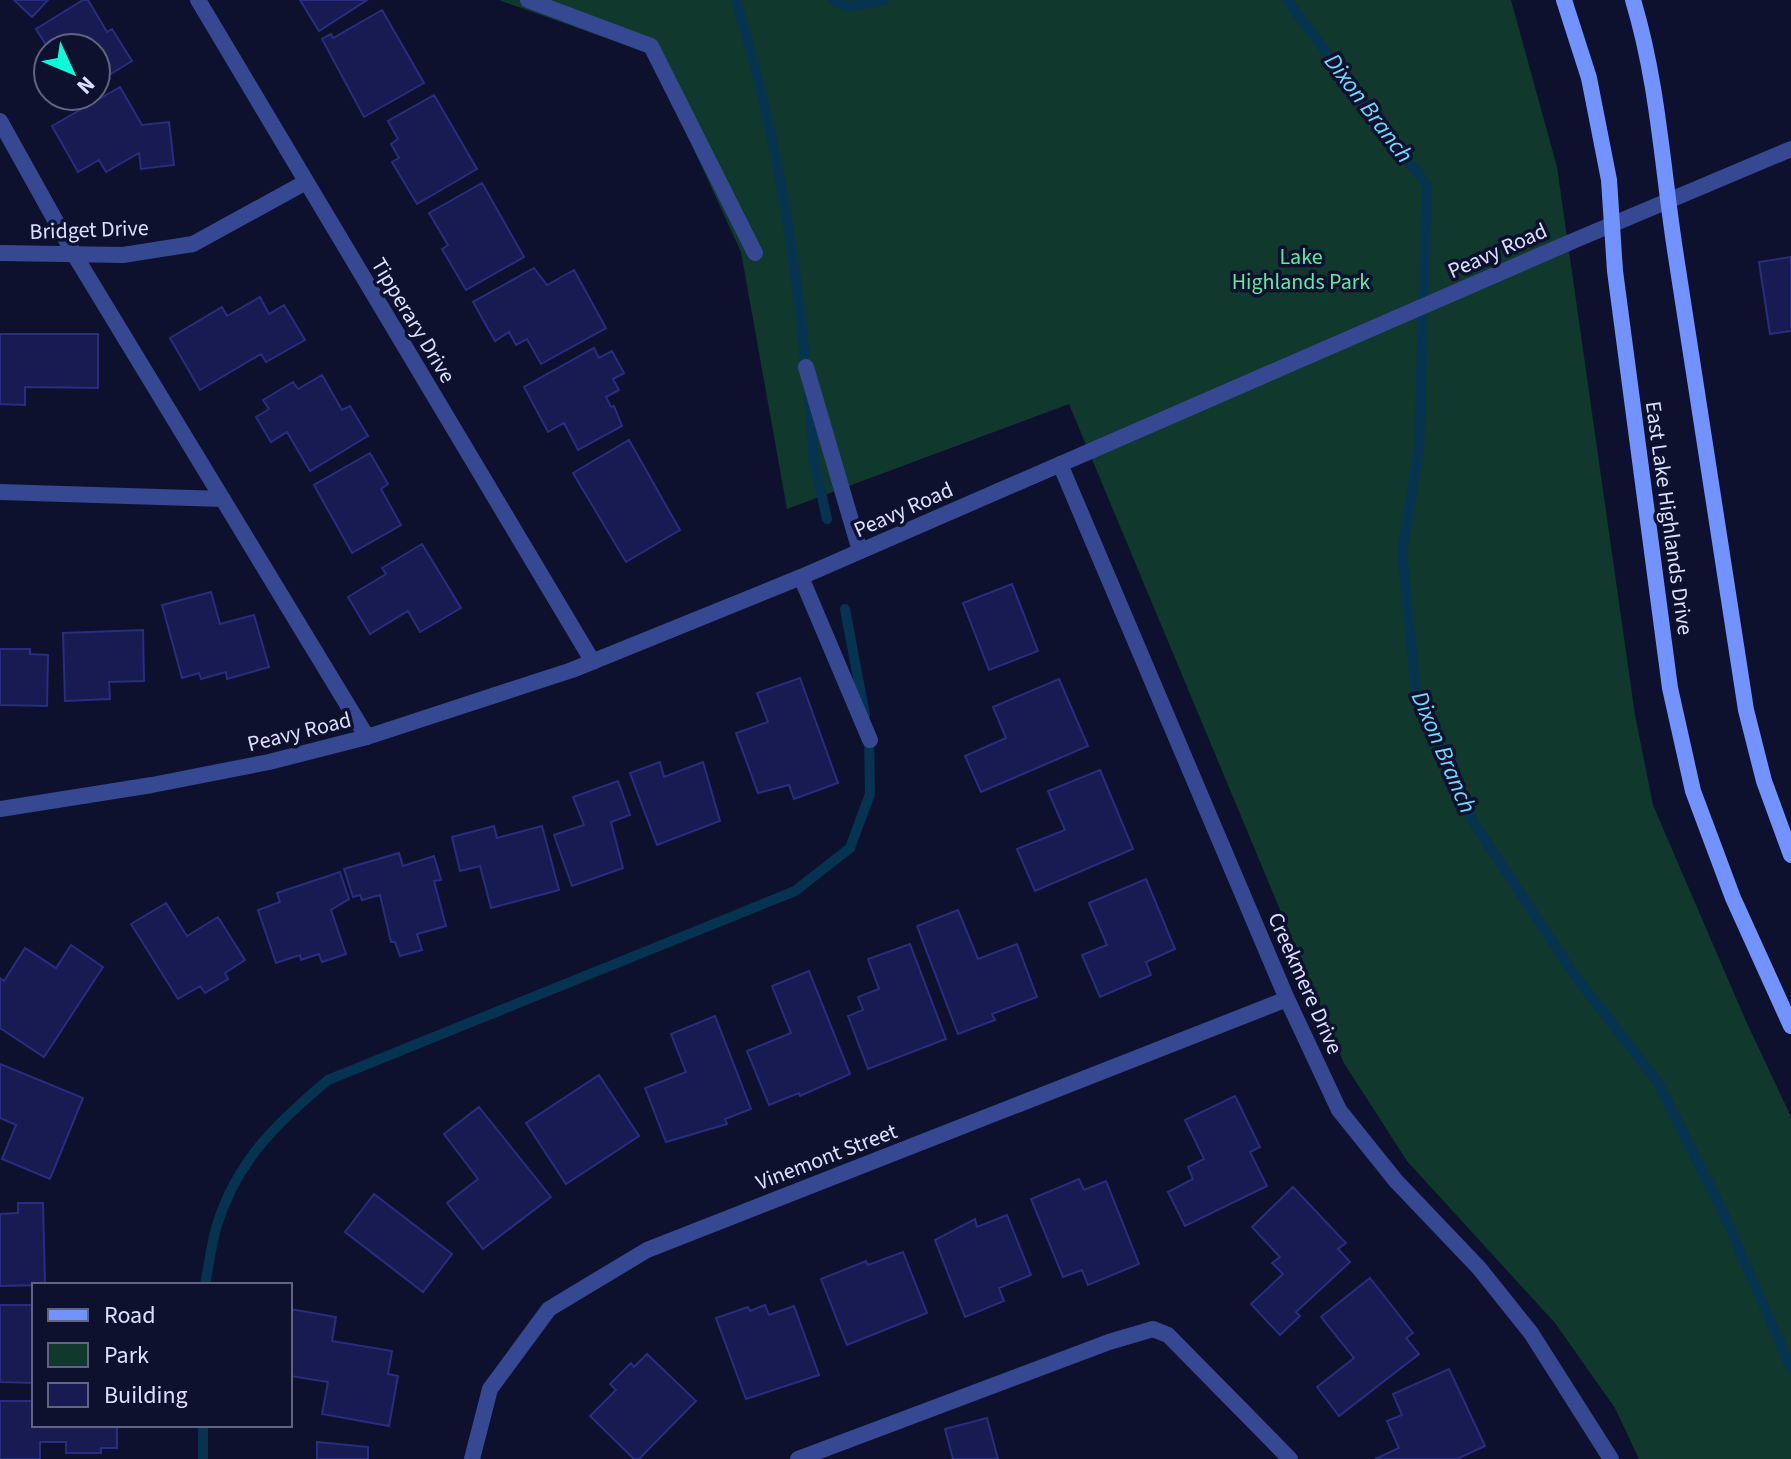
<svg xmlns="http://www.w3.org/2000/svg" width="1791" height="1459" font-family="'Source Sans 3',sans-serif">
	<rect width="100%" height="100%" fill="#0e112d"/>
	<path fill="#11382d" d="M 499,0 L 1511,0 L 1557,167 L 1635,715 L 1653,805 L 1745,1019 L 1791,1117 L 1791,1459 L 1639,1459 L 1615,1408 L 1555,1323 L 1407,1161 L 1344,1063 L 1069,404 L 787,509 L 741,252 L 650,54 Z"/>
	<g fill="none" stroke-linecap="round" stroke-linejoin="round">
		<path stroke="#053350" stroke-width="10" d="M 736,0 C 773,120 795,246 806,371
			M 833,0 L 848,7 L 884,0
			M 1287,0 L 1427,185 L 1419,448 L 1402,552 L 1416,692 L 1474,823 L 1573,973 L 1657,1081 L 1723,1212 L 1791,1368
			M 809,395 L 814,461 L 827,519
			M 845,609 L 865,715
			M 205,1285 C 209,1265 211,1244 217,1225 C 237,1160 278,1122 328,1080 L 795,891 L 850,848 L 870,794 L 869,734
			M 203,1425 L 203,1459"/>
	</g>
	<path fill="#181b51" stroke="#282d7f" stroke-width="2" d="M 14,0 L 48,0 L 32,17 Z
		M 83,0 L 88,0 L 107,32 L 112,29 L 132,61 L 96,83 L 96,48 L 48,48 L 36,29 Z
		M 300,0 L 367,0 L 319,31 Z
		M 382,10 L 424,83 L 364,117 L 322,39 L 331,34 L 333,38 Z
		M 120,87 L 142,125 L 169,122 L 174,165 L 141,169 L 139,153 L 106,172 L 99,160 L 78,172 L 52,126 Z
		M 434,95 L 477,169 L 417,204 L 392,162 L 399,158 L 391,144 L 398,139 L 388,121 Z
		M 482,183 L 524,257 L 466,290 L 442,249 L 448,245 L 429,213 Z
		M 1791,257 L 1791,331 L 1770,334 L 1759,262 Z
		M 534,268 L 547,285 L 574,270 L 606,328 L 541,364 L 527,339 L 516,345 L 509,332 L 495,341 L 473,302 Z
		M 260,297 L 269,314 L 284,305 L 305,340 L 266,362 L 261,354 L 200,390 L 170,338 L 222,307 L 227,316 Z
		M 0,334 L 98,334 L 98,388 L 25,387 L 25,405 L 0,404 Z
		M 594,348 L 599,358 L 612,351 L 624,373 L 613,379 L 619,390 L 606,397 L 611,407 L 614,406 L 622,426 L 578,450 L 564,423 L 548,432 L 524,387 Z
		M 322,375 L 342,410 L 350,406 L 368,436 L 310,471 L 287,432 L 271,442 L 256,417 L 269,409 L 263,400 L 293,382 L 298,389 Z
		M 629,440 L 680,530 L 626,562 L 573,473 Z
		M 370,453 L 388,484 L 381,489 L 401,525 L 352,553 L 314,485 Z
		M 422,544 L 461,608 L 420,632 L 408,611 L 370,634 L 348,597 L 386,574 L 382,568 Z
		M 1012,584 L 1038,651 L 989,670 L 963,603 Z
		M 211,592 L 220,624 L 254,615 L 269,667 L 227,679 L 226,672 L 201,679 L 199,673 L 182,678 L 162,605 Z
		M 143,630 L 144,681 L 109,682 L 110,699 L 65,701 L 63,633 Z
		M 0,649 L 30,649 L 30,654 L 48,655 L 47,706 L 0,705 Z
		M 800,678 L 838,783 L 794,799 L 789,785 L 758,793 L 736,733 L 768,722 L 757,693 Z
		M 1059,679 L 1088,746 L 981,792 L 965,756 L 1006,738 L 993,707 Z
		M 660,762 L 664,777 L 703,762 L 720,821 L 657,845 L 630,773 Z
		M 1100,770 L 1133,849 L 1035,891 L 1017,849 L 1065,830 L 1048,791 Z
		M 618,781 L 630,815 L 611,822 L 623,868 L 572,886 L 554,835 L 584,825 L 573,797 Z
		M 494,826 L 497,838 L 542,826 L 559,890 L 491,908 L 480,866 L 460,871 L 452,837 Z
		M 399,853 L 403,866 L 434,856 L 441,880 L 434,881 L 446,926 L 417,934 L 422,950 L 400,956 L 395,942 L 391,942 L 380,895 L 362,900 L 360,895 L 353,897 L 344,869 Z
		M 340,872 L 349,899 L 331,910 L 346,954 L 322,962 L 319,954 L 301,960 L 300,955 L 276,963 L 258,910 L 280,902 L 277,893 Z
		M 1146,879 L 1175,949 L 1146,962 L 1151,975 L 1100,997 L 1082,955 L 1107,945 L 1089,903 Z
		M 166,903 L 187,936 L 218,917 L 245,960 L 225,973 L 228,979 L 205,993 L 200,986 L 178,999 L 131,924 Z
		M 958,910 L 978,959 L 1017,944 L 1037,997 L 992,1014 L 995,1020 L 958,1034 L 917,926 Z
		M 910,944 L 946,1039 L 868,1069 L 848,1016 L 863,1010 L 858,997 L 879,989 L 868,959 Z
		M 71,945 L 103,967 L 44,1057 L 0,1028 L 0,978 L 4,981 L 25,948 L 56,968 Z
		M 809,971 L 850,1074 L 800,1096 L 799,1093 L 769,1105 L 747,1051 L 791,1033 L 772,986 Z
		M 715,1016 L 751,1109 L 725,1119 L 727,1124 L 666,1142 L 645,1088 L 686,1072 L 671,1034 Z
		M 0,1064 L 83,1098 L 50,1179 L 2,1159 L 16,1125 L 0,1118 Z
		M 599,1075 L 639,1136 L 566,1184 L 526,1123 Z
		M 1235,1096 L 1260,1147 L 1250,1152 L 1267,1186 L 1185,1226 L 1168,1192 L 1193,1179 L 1188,1167 L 1204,1159 L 1185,1120 Z
		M 479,1107 L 551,1197 L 483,1249 L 447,1203 L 478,1179 L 444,1134 Z
		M 1079,1179 L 1084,1190 L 1106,1181 L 1139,1264 L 1088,1285 L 1082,1270 L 1063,1277 L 1031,1199 Z
		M 1293,1187 L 1346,1243 L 1338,1249 L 1350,1262 L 1296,1312 L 1300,1316 L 1280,1335 L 1251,1304 L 1283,1274 L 1272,1263 L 1280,1257 L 1252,1227 Z
		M 374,1194 L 452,1254 L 423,1292 L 345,1232 Z
		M 18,1203 L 43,1203 L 45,1285 L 0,1286 L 0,1214 L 18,1213 Z
		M 1007,1215 L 1031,1275 L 999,1288 L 1004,1301 L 965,1317 L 935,1240 L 975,1219 L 977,1227 Z
		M 903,1252 L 927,1313 L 847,1345 L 821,1279 L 866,1261 L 868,1265 Z
		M 1370,1278 L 1413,1333 L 1406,1338 L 1419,1354 L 1339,1416 L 1317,1387 L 1354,1358 L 1321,1317 Z
		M 0,1305 L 34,1305 L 34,1383 L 0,1382 Z
		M 765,1305 L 769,1315 L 794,1306 L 819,1375 L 746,1399 L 716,1318 L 748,1307 L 750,1311 Z
		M 290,1309 L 336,1317 L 332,1341 L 392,1351 L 388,1374 L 398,1376 L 389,1426 L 322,1414 L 328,1382 L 290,1376 Z
		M 647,1354 L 696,1401 L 639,1459 L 634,1459 L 590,1416 L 616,1390 L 610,1384 L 631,1363 L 634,1367 Z
		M 1449,1369 L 1485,1446 L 1457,1459 L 1375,1459 L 1399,1448 L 1387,1421 L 1402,1415 L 1393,1394 Z
		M 0,1401 L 34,1401 L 34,1425 L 117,1425 L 117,1448 L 101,1448 L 101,1453 L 66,1453 L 66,1442 L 40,1442 L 40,1459 L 0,1459 Z
		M 987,1418 L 998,1459 L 953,1459 L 945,1429 Z
		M 317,1442 L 368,1447 L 368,1459 L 317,1459 Z"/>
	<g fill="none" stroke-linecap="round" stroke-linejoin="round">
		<path stroke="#354891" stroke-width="16" d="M 528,0 L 651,46 L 755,253
			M 0,121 L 74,254 L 367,737
			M 806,367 L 860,551
			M 0,492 L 223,499
			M 801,577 L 870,740
			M 798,1459 L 1109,1342 L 1153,1329 L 1168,1335 L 1290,1459"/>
		<path stroke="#354891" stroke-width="16" d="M 198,0 L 593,662
			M 0,253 L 123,255 L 193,244 L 306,182
			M 1060,464 L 1287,999 L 1339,1110 L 1396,1181 L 1479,1268 L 1531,1333 L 1611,1459
			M 472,1459 L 490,1389 L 549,1309 L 647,1250 L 1287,999"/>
		<path stroke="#354891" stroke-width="16" d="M 0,809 L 152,785 L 269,762 L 367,737 L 572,670 L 801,577 L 1573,241 L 1791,149"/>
		<path stroke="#7292ff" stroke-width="16" d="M 1564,0 L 1589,78 L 1609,180 L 1615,271 L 1670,688 L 1693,791 L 1733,898 L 1791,1026
			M 1633,0 C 1658,83 1662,165 1675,250 C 1698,404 1722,557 1746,710 L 1764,781 L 1791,855"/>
	</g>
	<g text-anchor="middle" stroke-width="7" stroke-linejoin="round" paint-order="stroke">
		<g font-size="22" fill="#dbe0ff" stroke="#0e112d">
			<text transform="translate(89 229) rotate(-2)" y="8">Bridget Drive</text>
			<text transform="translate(1497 250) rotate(-24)" y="8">Peavy Road</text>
			<text transform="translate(414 320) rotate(59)" y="8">Tipperary Drive</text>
			<text transform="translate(903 509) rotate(-24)" y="8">Peavy Road</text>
			<text transform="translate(1670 518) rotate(82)" y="8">East Lake Highlands Drive</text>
			<text transform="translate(299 731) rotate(-14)" y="8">Peavy Road</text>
			<text transform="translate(1306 983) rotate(66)" y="8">Creekmere Drive</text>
			<text transform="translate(826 1156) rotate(-21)" y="8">Vinemont Street</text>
		</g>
		<g font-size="22" fill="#59eda3" stroke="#0e112d">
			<text x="1301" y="264">Lake<tspan x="1301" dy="25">Highlands Park</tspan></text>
		</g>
		<g font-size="24" font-style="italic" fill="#69dfff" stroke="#0e112d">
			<text transform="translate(1369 108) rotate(53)" y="8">Dixon Branch</text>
			<text transform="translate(1444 752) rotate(67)" y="8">Dixon Branch</text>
		</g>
	</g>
	<rect x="32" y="1283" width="260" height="144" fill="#0e112d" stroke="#606481" stroke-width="2"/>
	<rect x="48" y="1309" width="40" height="12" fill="#7292ff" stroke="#606481" stroke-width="2"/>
	<text x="104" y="1323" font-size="24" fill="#dbe0ff">Road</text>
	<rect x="48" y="1343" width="40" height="24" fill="#11382d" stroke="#606481" stroke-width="2"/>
	<text x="104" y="1363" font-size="24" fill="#dbe0ff">Park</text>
	<rect x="48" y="1383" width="40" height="24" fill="#181b51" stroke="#606481" stroke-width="2"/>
	<text x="104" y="1403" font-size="24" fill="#dbe0ff">Building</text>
	<g transform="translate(72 72) rotate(134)"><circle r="38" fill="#0e112d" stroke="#606481" stroke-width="2"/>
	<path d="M0-6L14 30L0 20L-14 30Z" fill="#07ffd9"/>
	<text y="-12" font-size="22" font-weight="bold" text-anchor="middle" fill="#dbe0ff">N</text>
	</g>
</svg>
